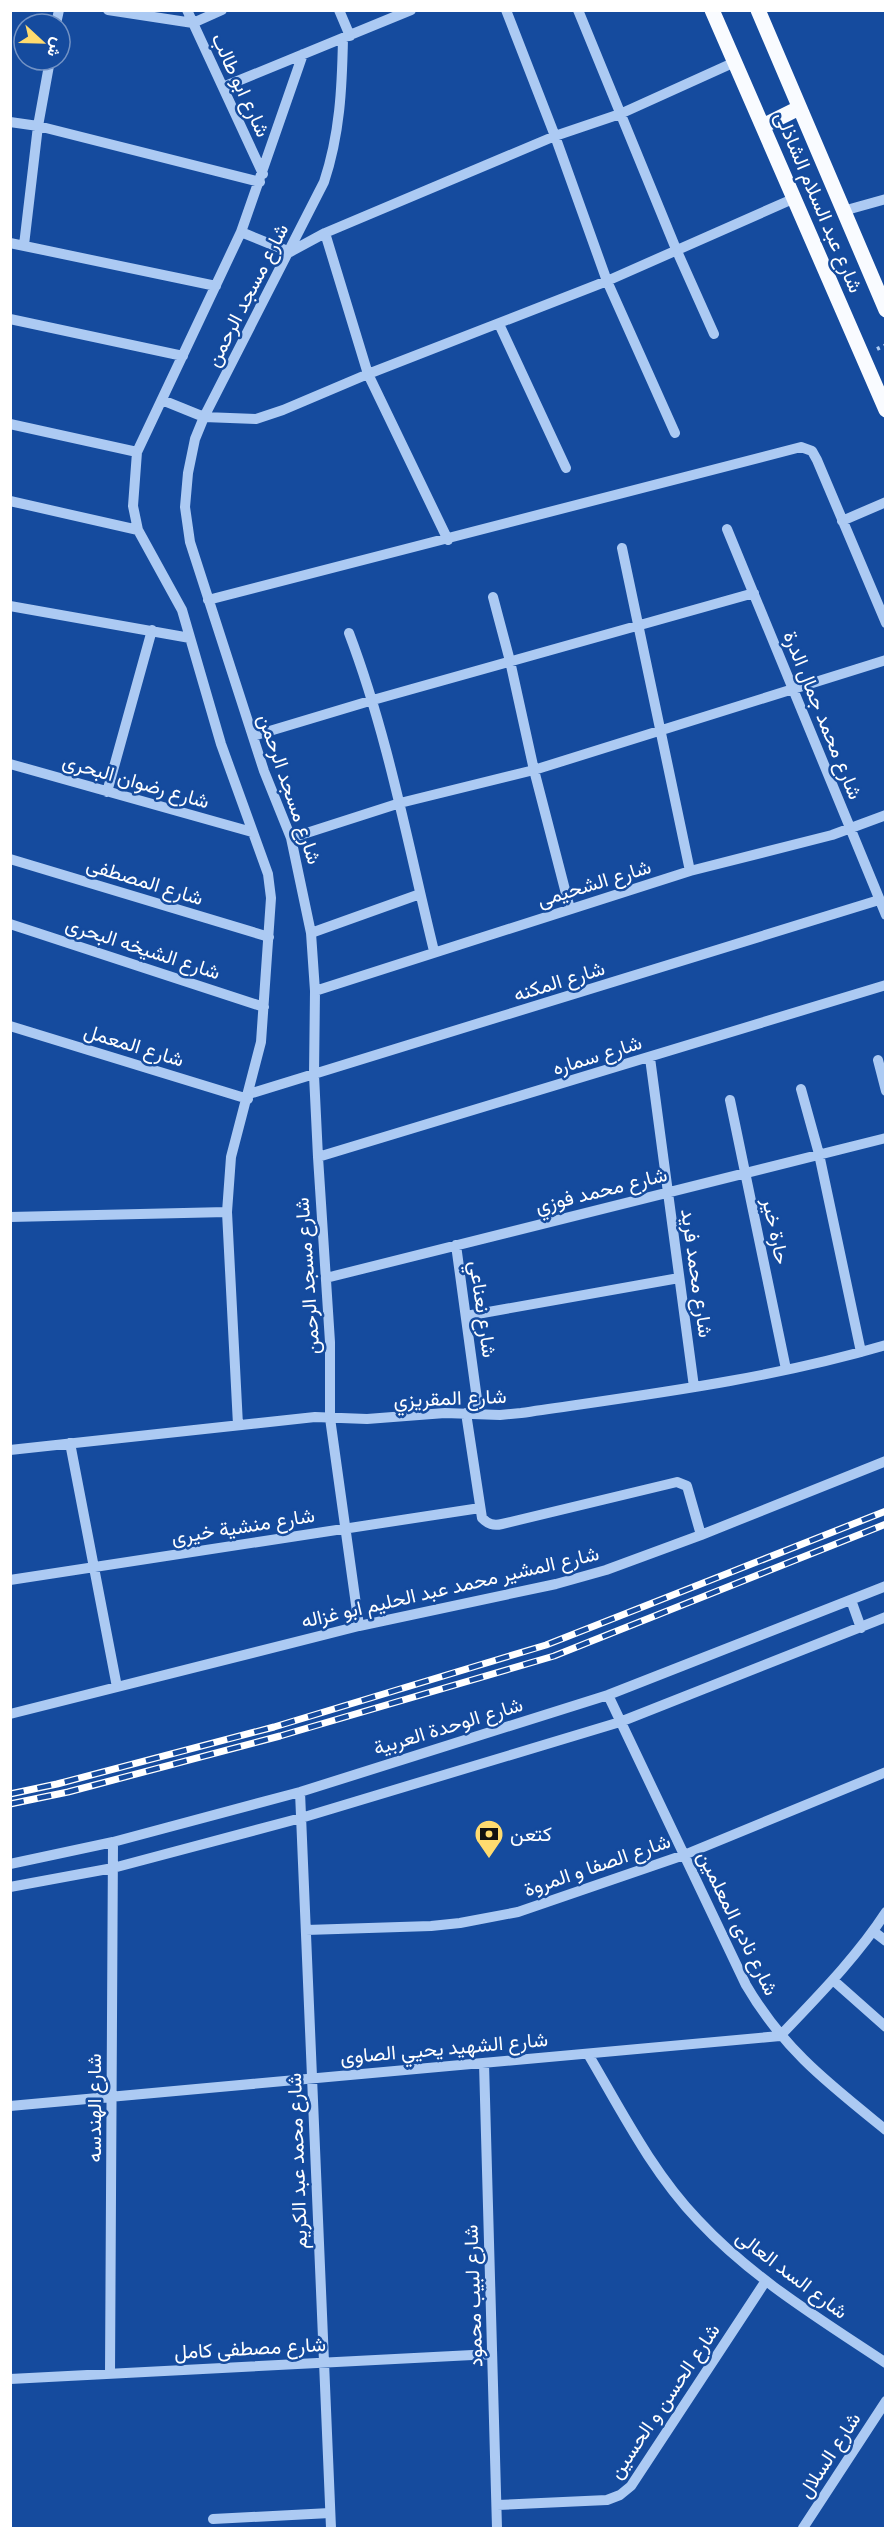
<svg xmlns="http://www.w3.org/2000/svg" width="896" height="2539" font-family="Karla,Vazirmatn,sans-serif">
	<rect width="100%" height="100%" fill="#154b9e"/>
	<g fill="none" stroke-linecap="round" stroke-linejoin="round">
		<path stroke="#accaf3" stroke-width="4" stroke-dasharray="3 4.5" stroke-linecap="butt" d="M 877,349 L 886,345"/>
		<path stroke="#accaf3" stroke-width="10" d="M 108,10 L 193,23 L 222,10
			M 187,10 L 263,174
			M 339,10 L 350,36
			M 506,10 L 555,136 L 607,281 L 675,433
			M 578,10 L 676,249 L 714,334
			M 56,24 L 59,10
			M 343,38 C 342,88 340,134 324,182 L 204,417 L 195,439 L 188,473 L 185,507 L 190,542 L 264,771 L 291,838 L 311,933 L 315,991 L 314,1075 L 318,1157 L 330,1342 L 330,1418 L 359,1626
			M 223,87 L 411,10
			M 10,122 L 38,126 L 260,182
			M 843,211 L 886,199
			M 241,232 L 290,252 L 325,233 L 555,136 L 620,114 L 735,62
			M 325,233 L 368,374 L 607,281 L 795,198
			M 10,243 L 216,286
			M 24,245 L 38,126 L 50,60
			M 10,319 L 183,356
			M 499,324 L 566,468
			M 162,400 L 204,417 L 256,419 L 283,410 L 368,374 L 448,540
			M 10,424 L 137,452
			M 10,501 L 138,530
			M 842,521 L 886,502
			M 727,529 L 886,915
			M 622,548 L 690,871
			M 208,600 L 801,447 L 812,451 L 817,460 L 886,623
			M 10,606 L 190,638
			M 349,633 C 388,736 408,845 434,951
			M 253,736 L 373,700 L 754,593
			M 10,764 L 252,832
			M 107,792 L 152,630
			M 291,838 L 400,803 L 534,770 L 510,661 L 493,597
			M 10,859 L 269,937
			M 570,909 L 534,770 L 886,660
			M 10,924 L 264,1007
			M 311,933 L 420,894
			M 315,991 L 690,871 L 832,835 L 886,815
			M 10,1026 L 248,1099
			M 650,1058 L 694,1387
			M 878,1060 L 886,1091
			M 801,1089 L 819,1154 L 861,1352
			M 249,1094 L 879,900
			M 730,1100 L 786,1369
			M 318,1157 L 886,985
			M 10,1217 L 227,1212
			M 456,1245 L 479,1414
			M 326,1278 L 886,1138
			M 466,1316 L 679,1278
			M 466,1413 L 482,1518 C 488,1524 493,1526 502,1524 L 677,1482 L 687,1486 L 701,1535
			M 238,1425 L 227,1212 L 231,1157 L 261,1042 L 271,898 L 268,874 L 221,744 L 182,610 L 138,530 L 133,506 L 137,452 L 241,232 L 303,54
			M 70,1443 L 117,1687
			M 10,1450 L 315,1417 L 367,1419 L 445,1413 L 500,1415 L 521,1413 C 643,1395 767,1380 886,1345
			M 10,1580 L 480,1508
			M 851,1600 L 861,1628
			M 608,1695 L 746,1985 C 784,2050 828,2083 886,2130
			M 10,1714 L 359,1626 L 556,1584 L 606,1570 L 701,1535 L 886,1461
			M 300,1792 L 331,2528
			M 10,1864 L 113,1842 L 300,1792 L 608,1695 L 886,1586
			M 10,1887 L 113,1868 L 301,1818 L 620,1722 L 886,1617
			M 306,1930 L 431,1926 L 460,1923 L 518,1912 L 684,1855 L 886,1772
			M 873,1931 L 886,1941
			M 833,1980 L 886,2027
			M 588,2054 C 621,2110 652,2172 698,2220 C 752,2278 820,2319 886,2363
			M 484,2063 L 497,2528
			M 10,2106 L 780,2036 C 817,1997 856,1958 886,1912
			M 110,2374 L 113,1842
			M 10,2379 L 492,2354
			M 497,2505 L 607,2500 L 620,2495 L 631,2486 L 765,2282
			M 213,2519 L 330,2513
			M 803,2528 L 886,2401"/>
		<path stroke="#f9fbff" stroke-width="15" d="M 712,10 L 886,410
			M 758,10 L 886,310
			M 763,126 L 799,108"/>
		<g stroke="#fff" stroke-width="7">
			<path id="rail" d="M 10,1794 L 57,1784 L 274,1727 L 546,1645 L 886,1511
				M 10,1804 L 68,1792 L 280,1736 L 554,1656 L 886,1524"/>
		</g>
		<use href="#rail" stroke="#154b9e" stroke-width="4.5" stroke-dasharray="14" stroke-linecap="butt"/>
	</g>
	<defs>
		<g id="bank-pin" transform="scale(1.5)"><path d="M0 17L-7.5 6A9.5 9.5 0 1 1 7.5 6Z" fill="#ffdb6f" stroke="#154b9e"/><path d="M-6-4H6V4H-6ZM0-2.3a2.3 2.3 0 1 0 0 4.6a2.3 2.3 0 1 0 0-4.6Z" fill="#111"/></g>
	</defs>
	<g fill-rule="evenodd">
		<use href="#bank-pin" x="489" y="1834"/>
	</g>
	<g text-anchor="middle" stroke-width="5" stroke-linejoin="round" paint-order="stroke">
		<g font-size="20" fill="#fff" stroke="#154b9e">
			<text transform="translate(241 85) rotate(65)" y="7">شارع ابو طالب</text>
			<text transform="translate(819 202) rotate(67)" y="7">شارع عبد السلام الشاذلى</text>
			<text transform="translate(247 295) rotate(-63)" y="7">شارع مسجد الرحمن</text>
			<text transform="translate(823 715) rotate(68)" y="7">شارع محمد جمال الدرة</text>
			<text transform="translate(136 781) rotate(16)" y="7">شارع رضوان البحرى</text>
			<text transform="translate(290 789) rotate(71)" y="7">شارع مسجد الرحمن</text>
			<text transform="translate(145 881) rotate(17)" y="7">شارع المصطفى</text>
			<text transform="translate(594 883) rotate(-17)" y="7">شارع الشحيمى</text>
			<text transform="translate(143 948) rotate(18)" y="7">شارع الشيخه البحرى</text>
			<text transform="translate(559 981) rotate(-17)" y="7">شارع المكنه</text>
			<text transform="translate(134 1045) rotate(17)" y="7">شارع المعمل</text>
			<text transform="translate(597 1055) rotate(-17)" y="7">شارع سماره</text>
			<text transform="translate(601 1190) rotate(-14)" y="7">شارع محمد فوزي</text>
			<text transform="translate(776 1231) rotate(78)" y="7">حارة خير</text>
			<text transform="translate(697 1273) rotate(82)" y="7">شارع محمد فريد</text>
			<text transform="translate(307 1276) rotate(-94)" y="7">شارع مسجد الرحمن</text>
			<text transform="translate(483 1309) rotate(82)" y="7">شارع نعناعي</text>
			<text transform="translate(450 1398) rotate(-2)" y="7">شارع المقريزي</text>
			<text transform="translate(243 1526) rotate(-9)" y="7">شارع منشية خيرى</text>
			<text transform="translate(450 1587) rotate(-13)" y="7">شارع المشير محمد عبد الحليم ابو غزاله</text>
			<text transform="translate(448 1726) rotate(-17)" y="7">شارع الوحدة العربية</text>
			<text transform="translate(597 1865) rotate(-19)" y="7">شارع الصفا و المروة</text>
			<text transform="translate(738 1923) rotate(64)" y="7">شارع نادى المعلمين</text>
			<text transform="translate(444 2048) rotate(-5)" y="7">شارع الشهيد يحيي الصاوى</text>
			<text transform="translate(94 2108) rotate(-90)" y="7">شارع الهندسه</text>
			<text transform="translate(297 2161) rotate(-92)" y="7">شارع محمد عبد الكريم</text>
			<text transform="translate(792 2274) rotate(37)" y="7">شارع السد العالى</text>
			<text transform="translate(473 2296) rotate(-92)" y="7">شارع لبيب محمود</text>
			<text transform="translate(250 2348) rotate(-3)" y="7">شارع مصطفى كامل</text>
			<text transform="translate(664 2401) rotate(-56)" y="7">شارع الحسن و الحسين</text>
			<text transform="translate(829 2455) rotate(-57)" y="7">شارع السلال</text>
		</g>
		<g font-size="20" fill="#fff" stroke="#154b9e" text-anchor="start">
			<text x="510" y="1841">كتعن</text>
		</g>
	</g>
	<rect width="896" height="2539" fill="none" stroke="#ffffff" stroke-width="24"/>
	<g transform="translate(42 42) rotate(112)"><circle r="28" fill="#154b9e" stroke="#7393c5" stroke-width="1.5"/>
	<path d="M0-4.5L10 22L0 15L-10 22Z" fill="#ffdb6f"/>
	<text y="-9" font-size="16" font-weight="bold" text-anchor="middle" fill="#ffffff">ش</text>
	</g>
</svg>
